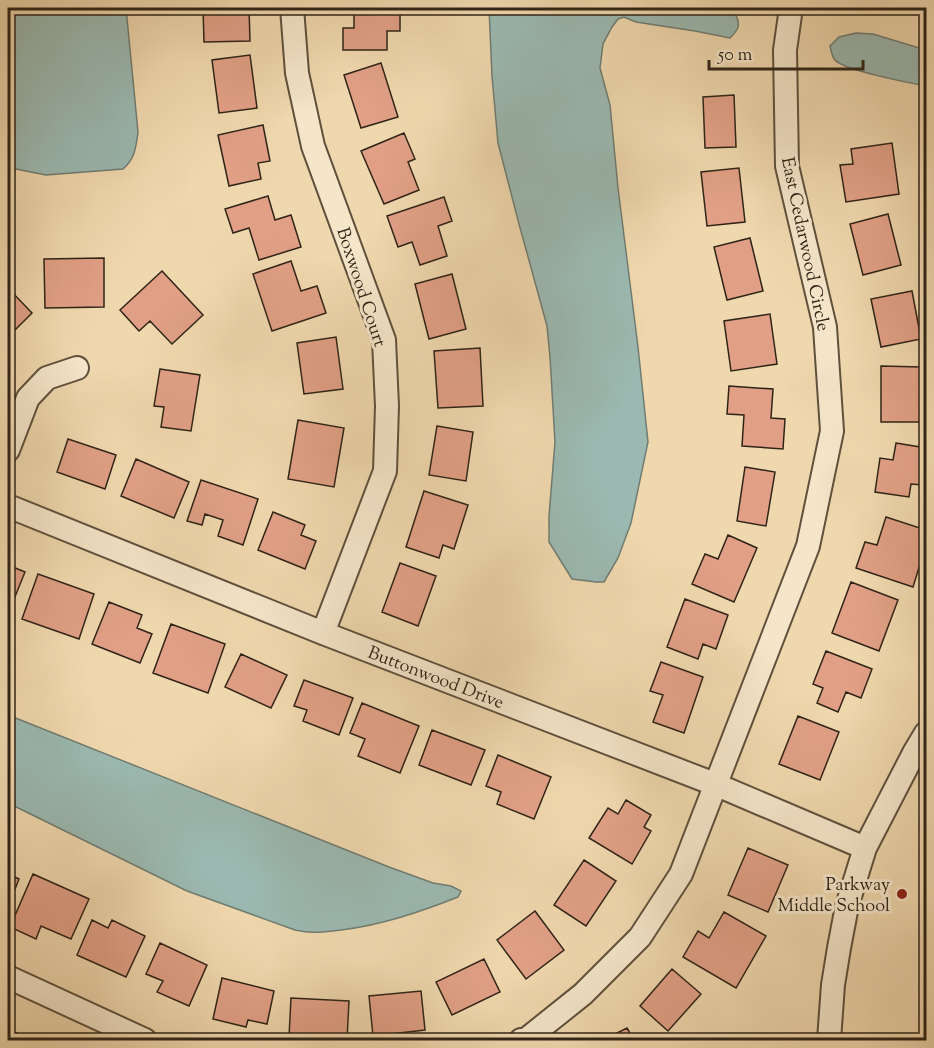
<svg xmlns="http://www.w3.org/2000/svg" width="934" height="1048" font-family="'Sorts Mill Goudy',serif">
	<rect width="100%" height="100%" fill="#f0d8ae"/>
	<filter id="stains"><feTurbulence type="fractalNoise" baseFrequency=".00333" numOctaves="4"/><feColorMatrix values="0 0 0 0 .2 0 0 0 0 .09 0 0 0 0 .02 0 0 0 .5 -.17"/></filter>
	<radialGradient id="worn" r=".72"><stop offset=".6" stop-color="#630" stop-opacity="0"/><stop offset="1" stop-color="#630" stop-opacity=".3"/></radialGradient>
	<path fill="#9bb9b1" stroke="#707d73" stroke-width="1.5" d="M 8,8 L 126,8 L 138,132 C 136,147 135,159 123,169 L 46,175 L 11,168 L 8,165 Z
		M 489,8 L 692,8 L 736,15 C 741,26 738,30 730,38 L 695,31 L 636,22 L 624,17 L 618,19 L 612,27 L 603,44 L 600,68 L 610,105 L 618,188 L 638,347 L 648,442 L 631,523 L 618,558 L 604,582 L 596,582 L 572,579 L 549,542 L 549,516 L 555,442 L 550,357 L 547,326 L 519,224 L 498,143 L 492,76 Z
		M 856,33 L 873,34 L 926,50 L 926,86 C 910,83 843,70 835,60 C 832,57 831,50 830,46 L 839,37 Z
		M 8,715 L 389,867 L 433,883 L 451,886 L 461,891 L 458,897 C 420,912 382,925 341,930 C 324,932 312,934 295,930 L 187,891 L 8,803 Z"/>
	<path fill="#e1a086" stroke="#2f2417" stroke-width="1.5" d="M 203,8 L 249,8 L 250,41 L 204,42 Z
		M 354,8 L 400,8 L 400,31 L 387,31 L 387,50 L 343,50 L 343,28 L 354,28 Z
		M 250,55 L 257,108 L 219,113 L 212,60 Z
		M 381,63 L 398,117 L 361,128 L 344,75 Z
		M 734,95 L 736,147 L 705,148 L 703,97 Z
		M 263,125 L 270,161 L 258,163 L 261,179 L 229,186 L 218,135 Z
		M 404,133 L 415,159 L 408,162 L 419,190 L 384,204 L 361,151 Z
		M 892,143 L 899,194 L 846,202 L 840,165 L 853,164 L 851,149 Z
		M 739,168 L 745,222 L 707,226 L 701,172 Z
		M 268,196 L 275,220 L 291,215 L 301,247 L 259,260 L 249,228 L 233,233 L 225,209 Z
		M 444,197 L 452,221 L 438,226 L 447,256 L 420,265 L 412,242 L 398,247 L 387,216 Z
		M 888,214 L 901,265 L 863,275 L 850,224 Z
		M 750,238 L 763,291 L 727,300 L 714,247 Z
		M 104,258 L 104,307 L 45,308 L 44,259 Z
		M 291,261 L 301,291 L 317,286 L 326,313 L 272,331 L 253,274 Z
		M 162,271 L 203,315 L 172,344 L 150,321 L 139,331 L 120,310 Z
		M 452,274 L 466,329 L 429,339 L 415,284 Z
		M 8,288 L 32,313 L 8,337 Z
		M 912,291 L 921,339 L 881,347 L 871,299 Z
		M 770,314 L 777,364 L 731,371 L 724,321 Z
		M 336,337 L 343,389 L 304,394 L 297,343 Z
		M 480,348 L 483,406 L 438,408 L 434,351 Z
		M 881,366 L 921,367 L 921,422 L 881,422 Z
		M 160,369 L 200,375 L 191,431 L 161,427 L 164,407 L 154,406 Z
		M 729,386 L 773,389 L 771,418 L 785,419 L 783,449 L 742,446 L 744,415 L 727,414 Z
		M 298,420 L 344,428 L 334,487 L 288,479 Z
		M 437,426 L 473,432 L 466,481 L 429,475 Z
		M 68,439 L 116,455 L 105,489 L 57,472 Z
		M 896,443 L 926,448 L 926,459 L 922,485 L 911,484 L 909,497 L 875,492 L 880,458 L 893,460 Z
		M 136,459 L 189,482 L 174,518 L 121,496 Z
		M 745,467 L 775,472 L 766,526 L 737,521 Z
		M 201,480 L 258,499 L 243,545 L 218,536 L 223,520 L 205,514 L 202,525 L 187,521 Z
		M 424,491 L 468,505 L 454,549 L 443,545 L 439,558 L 406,547 Z
		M 273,512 L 305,525 L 301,535 L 316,541 L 305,569 L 258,550 Z
		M 886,517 L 926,530 L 926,545 L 913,587 L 856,568 L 865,542 L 877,545 Z
		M 728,535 L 757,548 L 734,602 L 692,584 L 705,554 L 718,559 Z
		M 400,563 L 436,576 L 418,626 L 382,612 Z
		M 8,565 L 25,572 L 8,614 Z
		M 38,574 L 94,594 L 79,639 L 22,619 Z
		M 851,582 L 898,600 L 879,651 L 832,633 Z
		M 685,599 L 728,615 L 716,649 L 703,644 L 698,659 L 667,647 Z
		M 109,602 L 142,615 L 137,628 L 152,634 L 140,663 L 92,644 Z
		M 171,624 L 225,644 L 208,693 L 153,673 Z
		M 826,651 L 872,669 L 861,698 L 846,692 L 838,712 L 817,703 L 823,688 L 813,684 Z
		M 241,654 L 287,675 L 271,708 L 225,687 Z
		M 661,662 L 703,677 L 684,733 L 653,722 L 663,695 L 650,691 Z
		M 304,680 L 353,698 L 339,735 L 303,721 L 307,710 L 294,706 Z
		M 362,703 L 419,726 L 400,773 L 358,756 L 365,739 L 350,733 Z
		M 798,716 L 839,732 L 820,780 L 779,764 Z
		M 432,730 L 485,750 L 471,785 L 419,765 Z
		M 498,755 L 551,777 L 534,819 L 497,804 L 501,792 L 486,786 Z
		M 626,800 L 651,815 L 644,827 L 651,831 L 632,864 L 589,838 L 608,808 L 618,814 Z
		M 748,848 L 788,865 L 768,912 L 728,895 Z
		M 584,860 L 616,881 L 586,926 L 554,905 Z
		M 8,874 L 19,879 L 8,907 Z
		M 33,874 L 89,899 L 71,939 L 41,926 L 36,939 L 10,927 Z
		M 535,911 L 564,950 L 526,979 L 497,940 Z
		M 724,912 L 766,936 L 736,988 L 683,957 L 698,931 L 709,938 Z
		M 92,920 L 108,928 L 112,920 L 145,936 L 126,977 L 77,955 Z
		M 160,943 L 207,965 L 189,1006 L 157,992 L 163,981 L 146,974 Z
		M 484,959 L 500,992 L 452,1015 L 436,982 Z
		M 672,969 L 701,994 L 668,1031 L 640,1006 Z
		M 222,978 L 274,991 L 267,1024 L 248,1020 L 246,1027 L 213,1019 Z
		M 421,991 L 425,1030 L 373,1036 L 369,996 Z
		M 291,998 L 349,1001 L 347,1040 L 289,1037 Z
		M 627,1028 L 634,1040 L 603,1040 Z
		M 8,1029 L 32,1040 L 8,1040 Z
		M 739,1035 L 772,1035 L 772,1040 L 739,1040 Z"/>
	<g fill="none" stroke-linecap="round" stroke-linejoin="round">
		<g stroke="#5f513d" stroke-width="26">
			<path id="minor" d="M 292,8 L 297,73 L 313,146 L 384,340 L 387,406 L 385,471 L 323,633
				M 8,450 L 28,398 L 47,378 L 77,368
				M 8,506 L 323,633 L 717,785 L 865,848
				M 8,977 L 145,1040
				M 521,1040 L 528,1038 L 583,994 L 640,937 L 681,874 L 808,546 L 832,431 L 825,327 L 787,166 L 785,50 L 791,8
				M 829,1040 L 833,985 L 839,948 L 847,906 L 865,848 L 914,753 L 926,733"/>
		</g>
		<use href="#minor" stroke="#f5e6ca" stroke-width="22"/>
	</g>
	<circle fill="#8f2418" stroke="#f5e6ca" stroke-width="2" cx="902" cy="894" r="6"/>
	<g text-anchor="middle" stroke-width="6" stroke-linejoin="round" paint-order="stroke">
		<g font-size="18" fill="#2f2417" stroke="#f5e6ca">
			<text transform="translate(806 244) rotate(78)" y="6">East Cedarwood Circle</text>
			<text transform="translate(362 287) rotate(72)" y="6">Boxwood Court</text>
			<text transform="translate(436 677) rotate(21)" y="6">Buttonwood Drive</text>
		</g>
		<g font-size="18" fill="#2f2417" stroke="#f5e6ca" text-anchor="end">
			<text x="890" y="890">Parkway<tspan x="890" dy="21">Middle School</tspan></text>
		</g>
	</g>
	<rect width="934" height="1048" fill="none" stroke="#f0d8ae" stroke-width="30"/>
	<rect x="9" y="9" width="916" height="1030" fill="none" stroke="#2f2417" stroke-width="3"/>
	<rect x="15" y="15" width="904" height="1018" fill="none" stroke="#2f2417" stroke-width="1.5"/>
	<path d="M709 60v9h154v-9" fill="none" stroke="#2f2417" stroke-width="3"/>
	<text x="718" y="60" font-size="18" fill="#2f2417" stroke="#f5e6ca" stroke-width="4.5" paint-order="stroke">50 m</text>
	<rect width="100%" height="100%" filter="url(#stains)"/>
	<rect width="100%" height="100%" fill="url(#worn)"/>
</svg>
